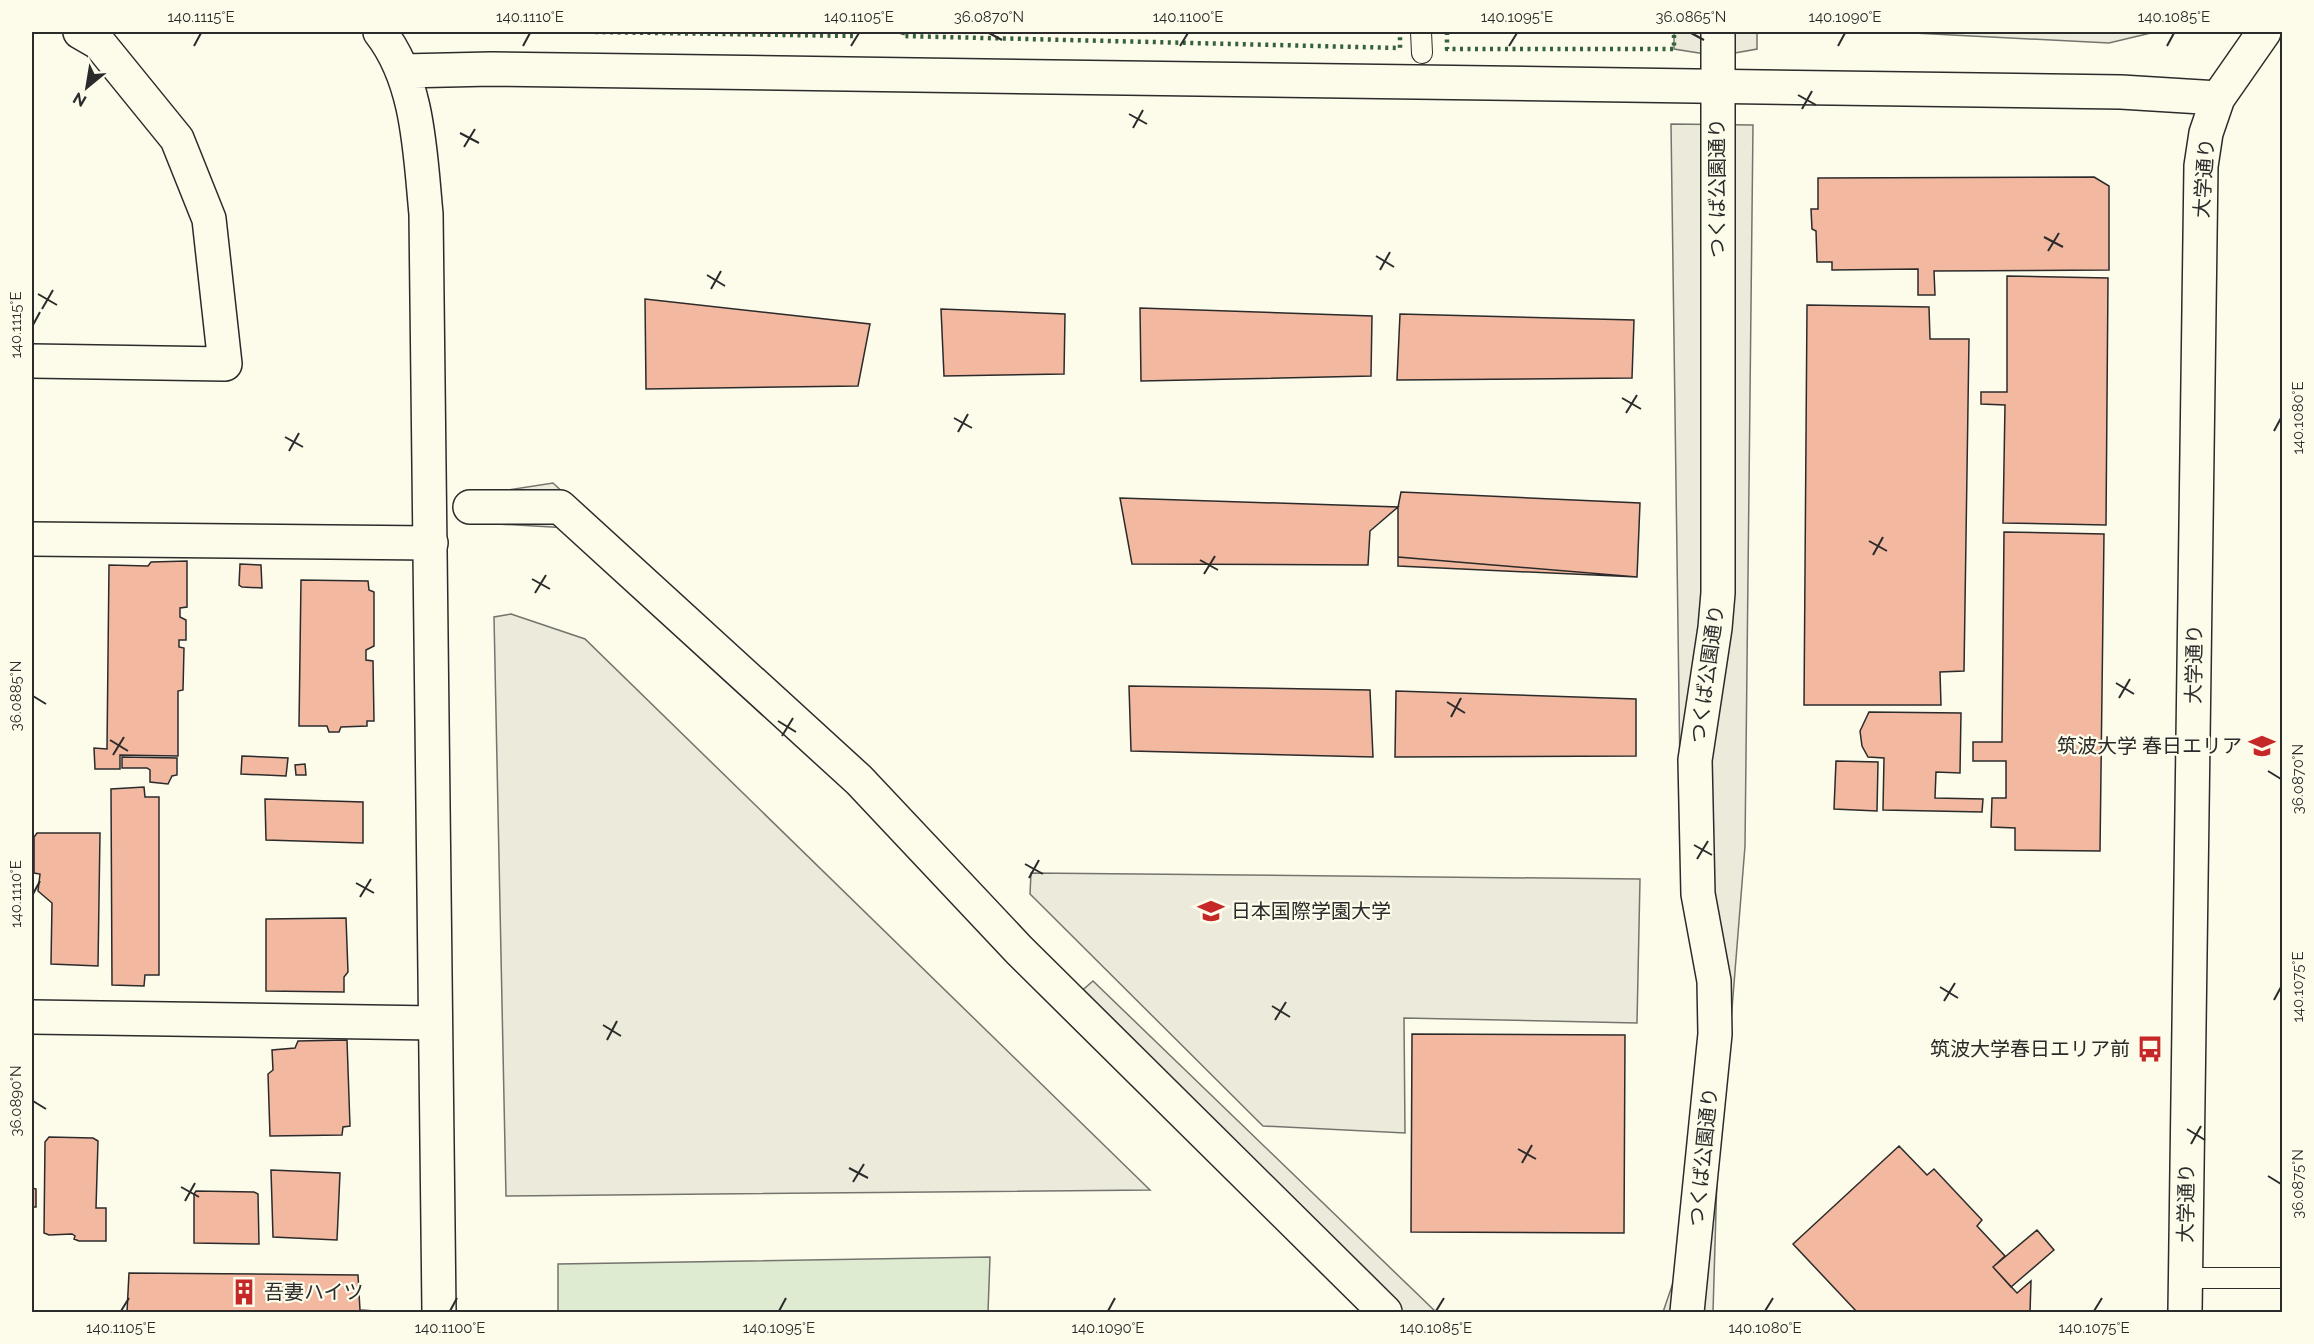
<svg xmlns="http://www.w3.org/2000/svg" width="2314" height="1344" font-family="Raleway,'Noto Sans JP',sans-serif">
	<rect width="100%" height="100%" fill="#fdfbea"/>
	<path fill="#deebd1" stroke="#74746e" stroke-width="1.5" d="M 990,1257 L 988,1312 L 558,1312 L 558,1264 Z"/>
	<path fill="#eceadb" stroke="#74746e" stroke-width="1.5" d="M 1674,32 L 1757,32 L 1757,49 L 1718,56 L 1674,49 Z
		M 1894,32 L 2155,32 L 2109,43 Z
		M 1671,124 L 1753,125 L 1745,846 L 1726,1084 L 1718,1144 L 1713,1312 L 1663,1312 L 1686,1245 L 1699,1083 L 1698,965 L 1680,772 Z
		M 553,483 L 847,758 L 1078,994 L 1093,981 L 1436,1312 L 1363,1312 L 905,845 L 569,528 L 479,523 L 496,492 Z
		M 511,614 L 585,639 L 1150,1190 L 506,1196 L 494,617 Z
		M 1031,873 L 1640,879 L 1637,1023 L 1404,1018 L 1405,1133 L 1263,1126 L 1030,894 Z"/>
	<path fill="#f2b8a0" stroke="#2b2b2b" stroke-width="1.5" d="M 2094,177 L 2109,186 L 2109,270 L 1934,271 L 1935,295 L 1918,295 L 1918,269 L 1832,270 L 1832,262 L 1817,262 L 1816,231 L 1812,229 L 1811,209 L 1818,209 L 1818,178 Z
		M 2007,276 L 2108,278 L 2106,525 L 2003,523 L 2005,405 L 1981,404 L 1981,392 L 2007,392 Z
		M 645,299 L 870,324 L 858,386 L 646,389 Z
		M 1807,305 L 1929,307 L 1930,339 L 1969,339 L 1964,671 L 1940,672 L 1941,705 L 1804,705 Z
		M 1140,308 L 1372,316 L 1371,376 L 1141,381 Z
		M 941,309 L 1065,314 L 1064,374 L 944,376 Z
		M 1400,314 L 1634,320 L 1632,378 L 1397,380 Z
		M 1401,492 L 1640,503 L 1637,577 L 1398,557 L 1398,507 Z
		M 1401,492 L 1640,503 L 1637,577 L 1398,566 L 1398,507 Z
		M 1120,498 L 1398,507 L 1370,531 L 1368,565 L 1132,564 Z
		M 2004,532 L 2104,534 L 2100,851 L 2015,850 L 2015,828 L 1991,827 L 1992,798 L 2006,798 L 2006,761 L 1973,761 L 1973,742 L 2002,742 Z
		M 187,561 L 187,607 L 180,608 L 180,617 L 186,620 L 186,640 L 179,640 L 179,647 L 184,648 L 183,690 L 178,691 L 178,756 L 120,755 L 120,769 L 95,769 L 94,748 L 107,749 L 109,565 L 148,566 L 151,562 Z
		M 240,564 L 261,565 L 262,588 L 242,587 L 239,585 Z
		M 301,580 L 368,581 L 369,590 L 374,592 L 374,646 L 366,650 L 366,660 L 373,661 L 374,721 L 367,721 L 367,726 L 341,727 L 339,732 L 329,732 L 327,726 L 299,726 Z
		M 1129,686 L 1370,690 L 1373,757 L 1131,751 Z
		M 1396,691 L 1636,699 L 1636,756 L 1395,757 Z
		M 1869,712 L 1961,713 L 1960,773 L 1936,772 L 1935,798 L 1983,799 L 1982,812 L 1883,810 L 1884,758 L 1868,757 L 1862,746 L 1860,731 Z
		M 242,756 L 288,758 L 286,776 L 241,774 Z
		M 122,757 L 177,758 L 177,775 L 172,776 L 168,784 L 150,782 L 150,770 L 147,768 L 122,768 Z
		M 1836,761 L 1878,762 L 1877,811 L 1834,809 Z
		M 305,764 L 306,775 L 296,775 L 295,765 Z
		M 144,787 L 145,797 L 159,797 L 159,975 L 145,975 L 144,986 L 112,985 L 111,789 Z
		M 265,799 L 363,802 L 363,843 L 266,840 Z
		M 37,833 L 100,833 L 98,966 L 51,964 L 52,903 L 38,891 L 40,874 L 34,873 L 34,837 Z
		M 346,918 L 348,972 L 344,977 L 344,992 L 266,991 L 266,919 Z
		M 1412,1034 L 1625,1035 L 1624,1233 L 1411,1232 Z
		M 347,1040 L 350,1126 L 343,1127 L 342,1135 L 270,1136 L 268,1074 L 273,1070 L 272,1050 L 295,1048 L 298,1041 Z
		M 32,1095 L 33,1095 L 33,1152 L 32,1152 Z
		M 49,1137 L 93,1138 L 98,1141 L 96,1208 L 106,1208 L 106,1241 L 79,1241 L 74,1239 L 75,1236 L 72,1234 L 49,1235 L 44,1233 L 45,1142 Z
		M 1899,1146 L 1927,1175 L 1934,1169 L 1982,1220 L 1977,1226 L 2005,1256 L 1993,1267 L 2017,1293 L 2031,1281 L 2030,1312 L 1857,1312 L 1793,1244 Z
		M 271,1170 L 340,1173 L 337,1240 L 273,1237 Z
		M 32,1181 L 32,1188 L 36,1189 L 36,1207 L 33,1207 L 32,1234 Z
		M 196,1191 L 254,1192 L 258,1194 L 259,1244 L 194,1243 L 194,1194 Z
		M 2037,1230 L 2054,1250 L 2011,1287 L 1993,1267 Z
		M 129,1273 L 358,1275 L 360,1310 L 375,1311 L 375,1312 L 127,1312 Z"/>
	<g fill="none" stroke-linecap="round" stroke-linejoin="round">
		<g stroke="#2b2b2b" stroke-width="22">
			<path id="lane" d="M 1421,32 L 1422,53
				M 2185,1278 L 2282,1278"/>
		</g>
		<g stroke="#2b2b2b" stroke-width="36">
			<path id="street" d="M 32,361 L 225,364 L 209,219 L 177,139 L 99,43 L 80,32
				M 470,507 L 560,507 L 859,780 L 1019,950 L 1385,1312
				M 32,539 L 431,543
				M 32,1017 L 435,1023
				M 1687,1312 L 1715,1034 L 1714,981 L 1698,894 L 1695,760 L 1715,628 L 1718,593 L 1718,32"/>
		</g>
		<g stroke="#2b2b2b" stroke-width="36">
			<path id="secondary" d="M 380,32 C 419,82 420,153 426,214 L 439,1312
				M 403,71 L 491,69 L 2121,92 L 2218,98
				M 2185,1312 L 2201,166 L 2206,133 L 2218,98 L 2264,32"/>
		</g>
		<use href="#lane" stroke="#fdfbea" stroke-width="20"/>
		<use href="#street" stroke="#fdfbea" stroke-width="33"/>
		<use href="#secondary" stroke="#fdfbea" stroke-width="33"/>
		<path stroke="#34623c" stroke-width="4.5" stroke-dasharray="3 4.5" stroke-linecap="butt" d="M 595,32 L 854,36 L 853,32
			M 903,32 L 902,36 L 1400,48 L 1400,32
			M 1447,32 L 1447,49 L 1674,49 L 1674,32"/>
	</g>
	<path fill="none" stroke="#2b2b2b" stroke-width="2" d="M 989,33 L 1002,40M 1691,33 L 1704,40M 194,46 L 201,33M 523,46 L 530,33M 851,46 L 859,33M 1180,46 L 1188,33M 1509,46 L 1517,33M 1838,46 L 1845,33M 2167,46 L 2174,33M 1798,95 L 1816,105M 1802,109 L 1812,91M 1129,114 L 1147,124M 1133,128 L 1143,110M 460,133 L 479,143M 464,147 L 475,129M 2044,237 L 2063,247M 2048,251 L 2059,233M 1376,256 L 1394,267M 1380,270 L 1390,252M 707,275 L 725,286M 711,289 L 721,271M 38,294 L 57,305M 42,309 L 53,290M 33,325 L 40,312M 1622,398 L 1641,409M 1626,413 L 1637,395M 954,418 L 972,428M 2274,431 L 2281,418M 958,432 L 968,414M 285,437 L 303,447M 289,451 L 299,433M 1869,541 L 1887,551M 1873,555 L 1883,537M 1200,560 L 1218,570M 1204,574 L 1215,556M 532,579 L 550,589M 535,593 L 546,575M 2116,683 L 2134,694M 33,696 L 46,704M 2119,698 L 2130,679M 1447,702 L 1465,713M 1451,717 L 1461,698M 778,721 L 796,732M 782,736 L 793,718M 110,740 L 128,751M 113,755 L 124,737M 2268,771 L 2281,779M 1694,845 L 1712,855M 1697,859 L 1708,841M 1025,864 L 1043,874M 1029,878 L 1039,860M 356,883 L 374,893M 33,894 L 40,881M 360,897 L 371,879M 1940,987 L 1958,998M 2274,1000 L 2281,987M 1944,1001 L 1955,983M 1272,1006 L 1290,1017M 1275,1020 L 1286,1002M 603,1025 L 621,1036M 607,1040 L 617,1021M 33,1101 L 46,1109M 2187,1129 L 2205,1140M 2191,1144 L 2201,1126M 1518,1149 L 1536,1159M 1522,1163 L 1532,1145M 849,1168 L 868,1178M 2268,1176 L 2281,1184M 853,1182 L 864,1164M 181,1187 L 199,1197M 185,1201 L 195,1183M 121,1311 L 129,1298M 450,1311 L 457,1298M 779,1311 L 786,1298M 1108,1311 L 1115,1298M 1436,1311 L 1444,1298M 1765,1311 L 1773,1298M 2094,1311 L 2102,1298"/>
	<defs>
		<g id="university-bare" transform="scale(2.07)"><path d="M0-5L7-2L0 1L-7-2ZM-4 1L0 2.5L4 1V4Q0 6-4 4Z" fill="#c62828" stroke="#fdfbea" stroke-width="2.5" paint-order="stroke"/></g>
		<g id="bus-bare" transform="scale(2.07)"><path d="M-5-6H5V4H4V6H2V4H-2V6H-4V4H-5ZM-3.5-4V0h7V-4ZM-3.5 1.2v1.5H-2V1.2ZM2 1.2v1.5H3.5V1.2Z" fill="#c62828" stroke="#fdfbea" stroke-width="2.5" paint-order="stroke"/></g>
		<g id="building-bare" transform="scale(2.07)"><path d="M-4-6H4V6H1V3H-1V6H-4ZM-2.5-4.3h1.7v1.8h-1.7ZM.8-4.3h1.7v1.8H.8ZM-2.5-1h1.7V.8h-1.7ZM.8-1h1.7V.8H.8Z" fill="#c62828" stroke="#fdfbea" stroke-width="2.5" paint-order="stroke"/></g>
	</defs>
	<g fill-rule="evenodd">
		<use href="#university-bare" x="2262" y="746"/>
		<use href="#university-bare" x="1211" y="911"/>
		<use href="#bus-bare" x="2150" y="1049"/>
		<use href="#building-bare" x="244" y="1292"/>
	</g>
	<g text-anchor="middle" stroke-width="4.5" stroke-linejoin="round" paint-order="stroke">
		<g font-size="20" fill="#2b2b2b" stroke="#fdfbea">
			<text transform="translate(2204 178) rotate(-86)" y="7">大学通り</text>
			<text transform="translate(1717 188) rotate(-90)" y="7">つくば公園通り</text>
			<text transform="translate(2194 664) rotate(-89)" y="7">大学通り</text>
			<text transform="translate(1707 674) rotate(-82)" y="7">つくば公園通り</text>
			<text transform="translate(1703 1157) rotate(-84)" y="7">つくば公園通り</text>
			<text transform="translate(2186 1203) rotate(-89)" y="7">大学通り</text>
		</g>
		<g font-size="20" fill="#2b2b2b" stroke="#fdfbea" text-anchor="end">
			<text x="2242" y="753">筑波大学 春日エリア</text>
			<text x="1231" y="918" text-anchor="start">日本国際学園大学</text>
			<text x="2130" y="1056">筑波大学春日エリア前</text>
			<text x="264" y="1299" text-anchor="start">吾妻ハイツ</text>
		</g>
	</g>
	<rect width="2314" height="1344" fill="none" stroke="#fdfbea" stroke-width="66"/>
	<g transform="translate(87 87) rotate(210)" stroke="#fdfbea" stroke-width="4.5" paint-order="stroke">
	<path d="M0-4.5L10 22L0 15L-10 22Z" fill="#2b2b2b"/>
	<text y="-9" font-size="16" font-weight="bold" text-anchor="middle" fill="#2b2b2b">N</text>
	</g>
	<rect x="33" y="33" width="2248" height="1278" fill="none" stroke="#2b2b2b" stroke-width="2"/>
	<g font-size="15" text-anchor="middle" fill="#2b2b2b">
		<text x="201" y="22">140.1115°E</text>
		<text x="530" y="22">140.1110°E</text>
		<text x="859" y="22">140.1105°E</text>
		<text x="989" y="22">36.0870°N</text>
		<text x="1188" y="22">140.1100°E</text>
		<text x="1517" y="22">140.1095°E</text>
		<text x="1691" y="22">36.0865°N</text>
		<text x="1845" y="22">140.1090°E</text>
		<text x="2174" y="22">140.1085°E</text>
		<text transform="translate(16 325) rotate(-90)" y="5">140.1115°E</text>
		<text transform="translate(2298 418) rotate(-90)" y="5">140.1080°E</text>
		<text transform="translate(16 696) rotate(-90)" y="5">36.0885°N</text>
		<text transform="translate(2298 779) rotate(-90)" y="5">36.0870°N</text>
		<text transform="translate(16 894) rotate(-90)" y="5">140.1110°E</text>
		<text transform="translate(2298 987) rotate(-90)" y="5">140.1075°E</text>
		<text transform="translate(16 1101) rotate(-90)" y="5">36.0890°N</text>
		<text transform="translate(2298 1184) rotate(-90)" y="5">36.0875°N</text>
		<text x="121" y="1333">140.1105°E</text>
		<text x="450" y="1333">140.1100°E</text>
		<text x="779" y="1333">140.1095°E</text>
		<text x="1108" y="1333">140.1090°E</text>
		<text x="1436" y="1333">140.1085°E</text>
		<text x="1765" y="1333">140.1080°E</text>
		<text x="2094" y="1333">140.1075°E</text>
	</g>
</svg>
